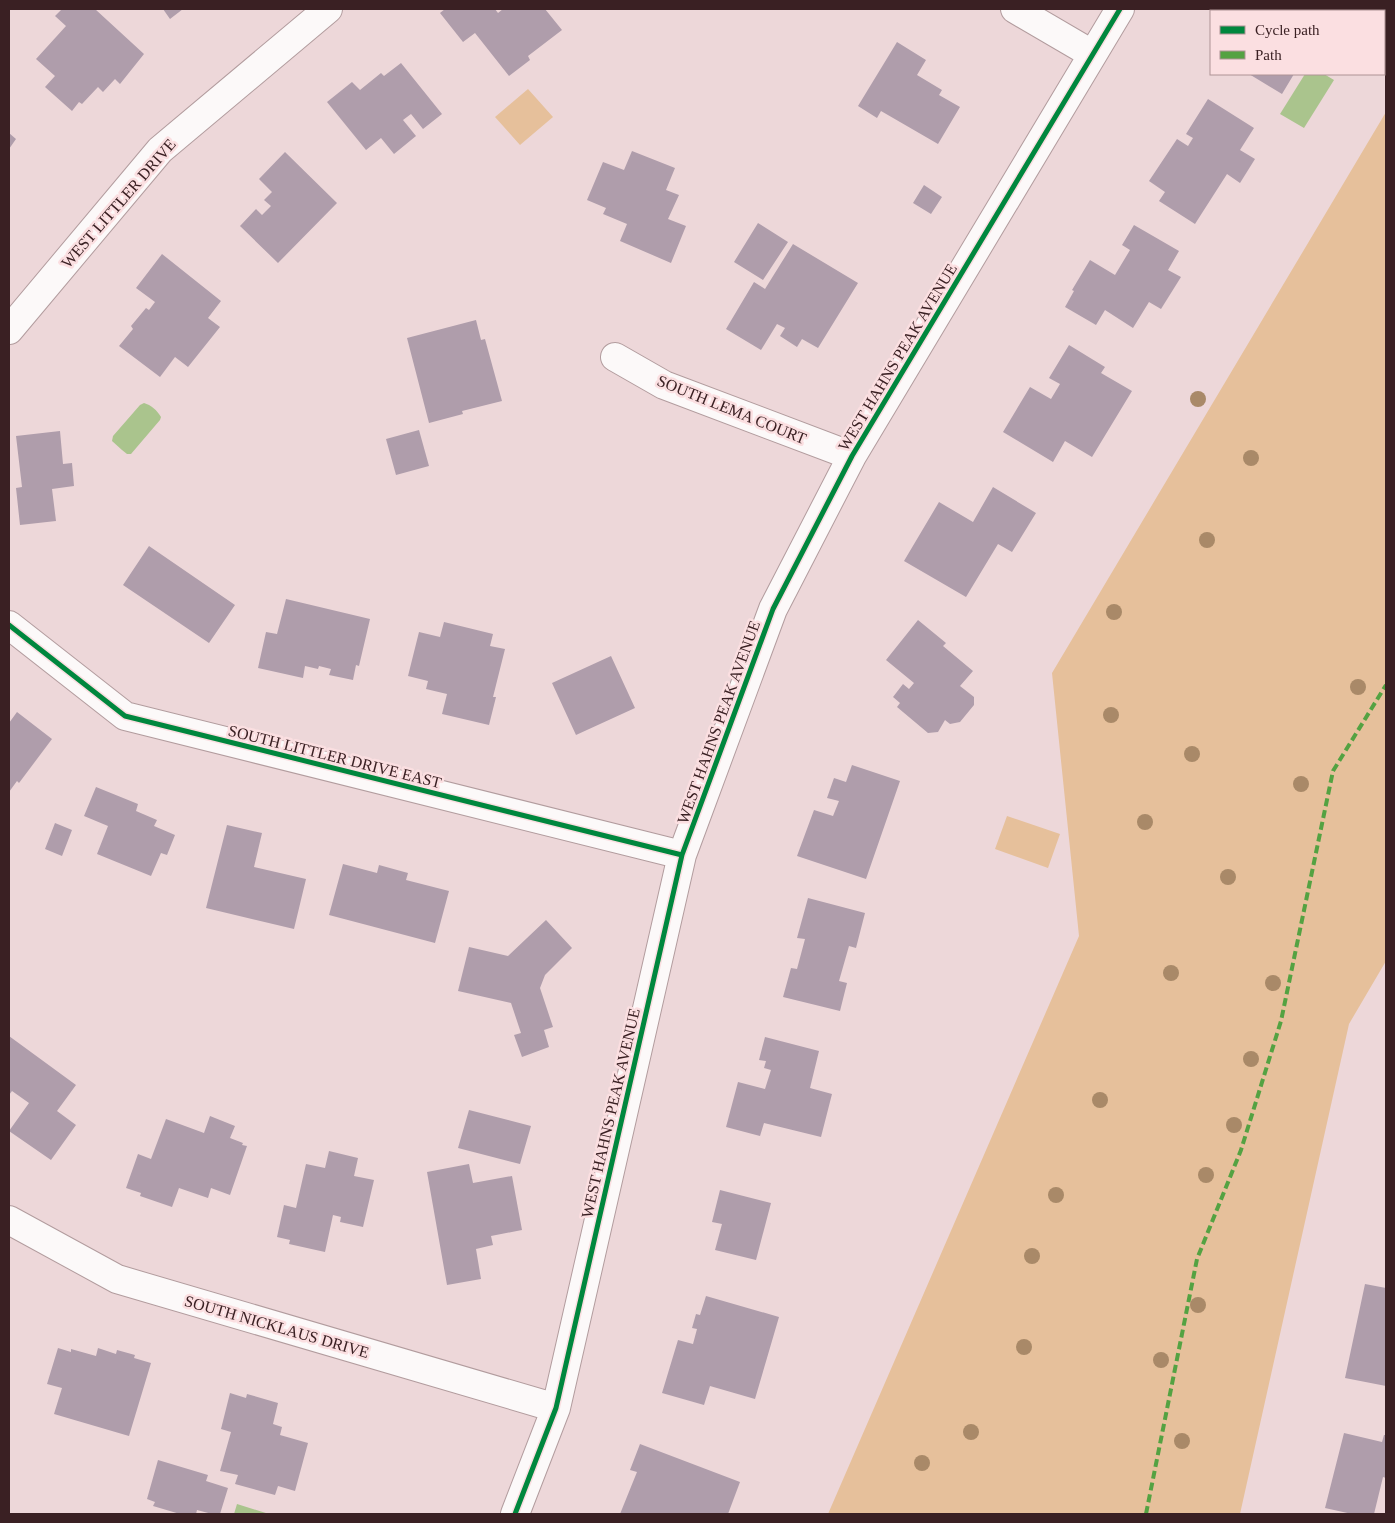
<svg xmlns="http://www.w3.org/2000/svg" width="1395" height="1523" font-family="'Times New Roman',serif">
	<rect width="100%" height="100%" fill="#edd7d9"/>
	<path fill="#e6c09b" d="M 528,89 L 553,117 L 520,145 L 495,117 Z
		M 1386,112 L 1386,961 L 1349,1024 L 1240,1514 L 828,1514 L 1079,936 L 1052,673 Z
		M 1007,816 L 1060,834 L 1048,868 L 995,849 Z"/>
	<path fill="#aac48d" d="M 1305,74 L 1324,74 L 1334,80 L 1304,128 L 1280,114 Z
		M 144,403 C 151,405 157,410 161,417 L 160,420 L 131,454 L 127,454 L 122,450 L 112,441 L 113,436 L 140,405 Z
		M 237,1504 L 269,1514 L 234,1514 Z"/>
	<path fill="#af9dab" d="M 62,9 L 95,9 L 144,54 L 120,84 L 115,79 L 103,92 L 98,87 L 82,104 L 79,102 L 72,111 L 45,87 L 55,76 L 36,59 L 66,26 L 55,16 Z
		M 163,9 L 183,9 L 170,19 Z
		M 445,9 L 495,9 L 498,13 L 503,9 L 545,9 L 562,30 L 528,56 L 530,60 L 509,76 L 475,33 L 463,42 L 440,13 Z
		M 1244,9 L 1310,9 L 1314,11 L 1242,11 Z
		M 897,42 L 926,60 L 917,75 L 942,90 L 939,95 L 960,107 L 938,144 L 881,111 L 877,118 L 858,106 Z
		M 401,63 L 442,114 L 423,129 L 411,114 L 403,120 L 416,136 L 394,154 L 381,138 L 366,150 L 327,102 L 352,82 L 360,90 L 381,73 L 384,76 Z
		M 1249,74 L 1294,74 L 1282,94 Z
		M 1208,99 L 1254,128 L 1240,150 L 1255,159 L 1240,183 L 1227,174 L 1195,224 L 1159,201 L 1165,192 L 1149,181 L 1177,139 L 1188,146 L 1193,138 L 1186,134 Z
		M 9,133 L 16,139 L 9,149 Z
		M 632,151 L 675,168 L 666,190 L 679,195 L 668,219 L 686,226 L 671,263 L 620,241 L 627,224 L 603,214 L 606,208 L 587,200 L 603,162 L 624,170 Z
		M 285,152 L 337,203 L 278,263 L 240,226 L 256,209 L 262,215 L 271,206 L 264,200 L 272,192 L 259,179 Z
		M 924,185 L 942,197 L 931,214 L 913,203 Z
		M 758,223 L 788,242 L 763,280 L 734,262 Z
		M 1134,225 L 1179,251 L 1168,270 L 1181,277 L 1161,309 L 1149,302 L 1133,328 L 1105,310 L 1096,325 L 1065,307 L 1074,291 L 1072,290 L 1090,260 L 1115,275 L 1130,250 L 1122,245 Z
		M 793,244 L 858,283 L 818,348 L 802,339 L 797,347 L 780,336 L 785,328 L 777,324 L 761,350 L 726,329 L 754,282 L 765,289 Z
		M 162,254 L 221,301 L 208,318 L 220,327 L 188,367 L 175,357 L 160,377 L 119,346 L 133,329 L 131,326 L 146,308 L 149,310 L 155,302 L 136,288 Z
		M 476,320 L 481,340 L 485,339 L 502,401 L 462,411 L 463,414 L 429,423 L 407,338 Z
		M 1069,345 L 1105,367 L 1101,373 L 1132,391 L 1092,457 L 1065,441 L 1053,462 L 1003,432 L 1030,387 L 1051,399 L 1060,384 L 1049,378 Z
		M 419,430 L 429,466 L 396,475 L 386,439 Z
		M 60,431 L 63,464 L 72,463 L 74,486 L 52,489 L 56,521 L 20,525 L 16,488 L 22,487 L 16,436 Z
		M 993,487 L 1036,513 L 1012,552 L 998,544 L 966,597 L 904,561 L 939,502 L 973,522 Z
		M 149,546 L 235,605 L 209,643 L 123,585 Z
		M 286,599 L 370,619 L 359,666 L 356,665 L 353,680 L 329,675 L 331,669 L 319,666 L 318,669 L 305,666 L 303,678 L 258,668 L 266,632 L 277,634 Z
		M 918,620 L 946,643 L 943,646 L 973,671 L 960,686 L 974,697 L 974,705 L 960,722 L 950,724 L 945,720 L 938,732 L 928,733 L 897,707 L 900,703 L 893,697 L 903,684 L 909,689 L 914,683 L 886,660 Z
		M 444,622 L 493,634 L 490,646 L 505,649 L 493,697 L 496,697 L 489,725 L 442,714 L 447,694 L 426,689 L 428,681 L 408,676 L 419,632 L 440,637 Z
		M 611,656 L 635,708 L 576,735 L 552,683 Z
		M 17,712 L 52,739 L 19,783 L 17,781 L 9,792 L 9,723 Z
		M 852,765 L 900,781 L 866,879 L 797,856 L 814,810 L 833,816 L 839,801 L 827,798 L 834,778 L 846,782 Z
		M 96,787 L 138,804 L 136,811 L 157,820 L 154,826 L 175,835 L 167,855 L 161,853 L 151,876 L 97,854 L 108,826 L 84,816 Z
		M 55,823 L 72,830 L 62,856 L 45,849 Z
		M 227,825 L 262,833 L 254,867 L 306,879 L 294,929 L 206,908 Z
		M 343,864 L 377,873 L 379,865 L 408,873 L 406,880 L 449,891 L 435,943 L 329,915 Z
		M 808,898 L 865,913 L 856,948 L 849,946 L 839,981 L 847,983 L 840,1011 L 783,997 L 791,968 L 797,969 L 805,939 L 797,938 Z
		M 546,920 L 572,948 L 545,975 L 540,988 L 553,1027 L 544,1030 L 549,1047 L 522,1057 L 514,1035 L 521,1033 L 511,1003 L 458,991 L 469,947 L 508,956 Z
		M 9,1036 L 76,1085 L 57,1111 L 76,1125 L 51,1160 L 9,1131 L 29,1103 L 12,1091 L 9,1095 Z
		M 765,1037 L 819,1051 L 810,1088 L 832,1094 L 821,1137 L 764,1123 L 760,1136 L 726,1127 L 738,1082 L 765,1089 L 771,1070 L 764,1068 L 766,1061 L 759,1060 Z
		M 469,1110 L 531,1126 L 520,1164 L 458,1148 Z
		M 210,1116 L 235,1126 L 230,1138 L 243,1143 L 242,1145 L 247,1146 L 230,1195 L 211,1188 L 208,1198 L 179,1188 L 172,1207 L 140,1196 L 141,1193 L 126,1188 L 138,1154 L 151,1159 L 166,1119 L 204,1133 Z
		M 329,1151 L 358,1158 L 354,1176 L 374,1180 L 363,1227 L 340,1222 L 341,1217 L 333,1215 L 325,1252 L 289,1244 L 290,1240 L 277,1237 L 284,1205 L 296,1208 L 306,1164 L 325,1168 Z
		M 469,1164 L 473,1183 L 512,1176 L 522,1230 L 491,1236 L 493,1245 L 476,1249 L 481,1279 L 447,1285 L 427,1172 Z
		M 720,1190 L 771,1203 L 756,1260 L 715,1250 L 722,1224 L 712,1222 Z
		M 1365,1284 L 1386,1288 L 1386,1386 L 1345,1378 Z
		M 706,1296 L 779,1317 L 755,1399 L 710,1386 L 704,1405 L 662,1393 L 678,1340 L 693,1344 L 697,1329 L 692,1328 L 696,1314 L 700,1315 Z
		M 58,1348 L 71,1352 L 71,1349 L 96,1356 L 98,1348 L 116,1354 L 117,1350 L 135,1355 L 134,1358 L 151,1363 L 129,1436 L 54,1414 L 62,1388 L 47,1384 Z
		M 230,1393 L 246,1398 L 247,1394 L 278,1403 L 273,1424 L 282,1427 L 280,1435 L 308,1443 L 295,1491 L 278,1486 L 275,1495 L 235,1484 L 238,1475 L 220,1471 L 231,1432 L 221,1429 Z
		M 1344,1433 L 1382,1442 L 1384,1435 L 1386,1435 L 1386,1478 L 1383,1477 L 1374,1514 L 1352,1514 L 1325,1508 Z
		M 640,1444 L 740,1482 L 728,1514 L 620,1514 L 637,1472 L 630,1470 Z
		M 158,1460 L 208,1475 L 206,1481 L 228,1488 L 220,1514 L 212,1514 L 197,1510 L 196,1514 L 187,1513 L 186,1514 L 180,1514 L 153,1506 L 155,1502 L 147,1499 Z"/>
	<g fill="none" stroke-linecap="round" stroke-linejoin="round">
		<g stroke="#b29c9e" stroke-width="30">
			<path id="street" d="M 1015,9 L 1092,54
				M 9,330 L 160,150 L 328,9
				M 615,357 L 664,385 L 852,456
				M 9,625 L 125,716 L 682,855
				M 9,1220 L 117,1279 L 556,1408
				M 515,1514 L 556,1408 L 682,855 L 773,609 L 852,456 L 1120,9"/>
		</g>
		<use href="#street" stroke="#fcf9f9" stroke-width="28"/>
		<path stroke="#54a242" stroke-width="4" stroke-dasharray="8 4" stroke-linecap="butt" d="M 1146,1514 L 1197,1259 L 1241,1150 L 1281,1021 L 1333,771 L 1386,685"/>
		<g stroke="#fbdfe1" stroke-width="8">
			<path id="cycleway" d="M 9,625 L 125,716 L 682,855
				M 515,1514 L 556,1408 L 682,855 L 773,609 L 852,456 L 1120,9"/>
		</g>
		<use href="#cycleway" stroke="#00873e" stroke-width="5"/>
	</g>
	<g fill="#a98968">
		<circle cx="1198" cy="399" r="8"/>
		<circle cx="1251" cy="458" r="8"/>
		<circle cx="1207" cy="540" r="8"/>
		<circle cx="1114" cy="612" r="8"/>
		<circle cx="1358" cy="687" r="8"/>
		<circle cx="1111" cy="715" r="8"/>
		<circle cx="1192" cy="754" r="8"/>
		<circle cx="1301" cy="784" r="8"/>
		<circle cx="1145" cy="822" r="8"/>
		<circle cx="1228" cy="877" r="8"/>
		<circle cx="1171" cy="973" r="8"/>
		<circle cx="1273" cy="983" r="8"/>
		<circle cx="1251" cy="1059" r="8"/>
		<circle cx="1100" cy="1100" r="8"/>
		<circle cx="1234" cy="1125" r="8"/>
		<circle cx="1206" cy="1175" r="8"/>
		<circle cx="1056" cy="1195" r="8"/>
		<circle cx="1032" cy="1256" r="8"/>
		<circle cx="1198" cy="1305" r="8"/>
		<circle cx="1024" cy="1347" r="8"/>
		<circle cx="1161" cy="1360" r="8"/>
		<circle cx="971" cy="1432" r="8"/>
		<circle cx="1182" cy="1441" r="8"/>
		<circle cx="922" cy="1463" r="8"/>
	</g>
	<g text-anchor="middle" stroke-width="5" stroke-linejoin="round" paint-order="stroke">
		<g font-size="16" fill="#3a2023" stroke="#fbdfe1">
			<text transform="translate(118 203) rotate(-49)" y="6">WEST LITTLER DRIVE</text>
			<text transform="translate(897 357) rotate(-59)" y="6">WEST HAHNS PEAK AVENUE</text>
			<text transform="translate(732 409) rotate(22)" y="6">SOUTH LEMA COURT</text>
			<text transform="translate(718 722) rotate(-70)" y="6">WEST HAHNS PEAK AVENUE</text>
			<text transform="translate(335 756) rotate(14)" y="6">SOUTH LITTLER DRIVE EAST</text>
			<text transform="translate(610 1113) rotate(-77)" y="6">WEST HAHNS PEAK AVENUE</text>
			<text transform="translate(277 1326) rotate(16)" y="6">SOUTH NICKLAUS DRIVE</text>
		</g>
	</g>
	<rect width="1395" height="1523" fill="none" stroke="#3a2023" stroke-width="20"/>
	<rect x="1210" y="10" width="175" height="65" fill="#fbdfe1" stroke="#ae9395"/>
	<rect x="1220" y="26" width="25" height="8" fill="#00873e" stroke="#ae9395"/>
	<text x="1255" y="35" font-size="15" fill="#3a2023">Cycle path</text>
	<rect x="1220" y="51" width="25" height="8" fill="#54a242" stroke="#ae9395"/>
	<text x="1255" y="60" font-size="15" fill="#3a2023">Path</text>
</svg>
